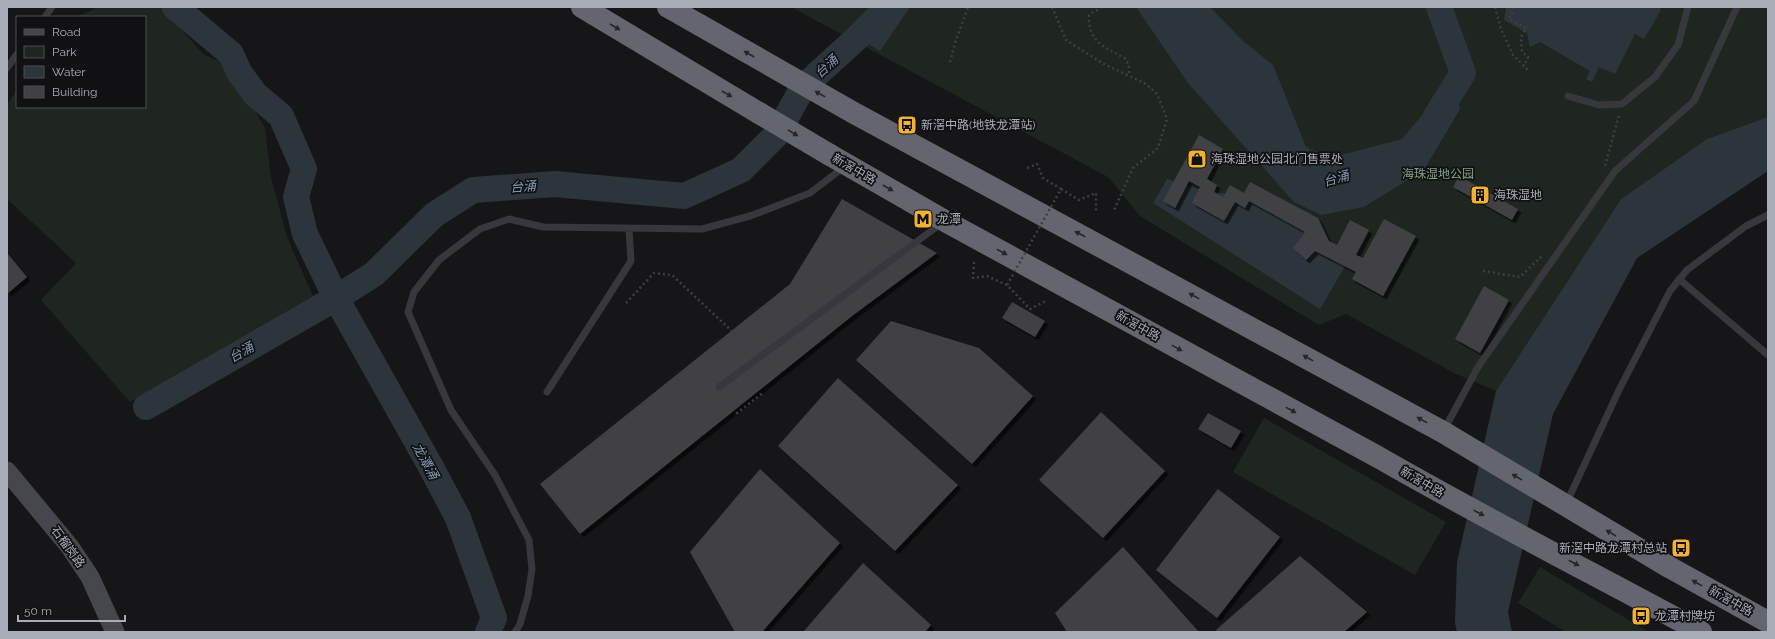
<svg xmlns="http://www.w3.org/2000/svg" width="1775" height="639" font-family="Raleway,'Noto Sans SC',sans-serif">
	<defs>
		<filter id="shadow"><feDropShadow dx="3.5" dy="3.5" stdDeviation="0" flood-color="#0009"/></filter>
	</defs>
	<rect width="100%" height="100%" fill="#161618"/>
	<path fill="#1e261f" d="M 98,7 L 162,7 L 203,54 L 229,66 L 265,128 L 271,177 L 287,237 L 313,296 L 130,402 L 41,300 L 76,263 L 7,199 L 7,105 L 17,89 L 17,107 L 145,107 L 145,17 L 76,17 Z
		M 791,7 L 1768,7 L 1768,117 L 1707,139 L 1621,199 L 1496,391 L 1454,373 L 1346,314 L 1319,325 L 1140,216 L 1108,177 Z
		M 1264,418 L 1446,522 L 1415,575 L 1233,472 Z
		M 1540,567 L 1649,632 L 1566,632 L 1518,603 Z"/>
	<path fill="#2c353c" d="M 878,7 L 910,7 L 880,51 L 852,34 Z
		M 1136,7 L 1210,7 L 1243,41 L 1273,65 L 1306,147 L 1330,158 L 1402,139 L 1438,96 L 1455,85 L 1460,109 L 1424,170 L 1364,207 L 1321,215 L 1294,202 L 1188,83 Z
		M 1506,7 L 1659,7 L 1661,10 L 1644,39 L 1635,34 L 1615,74 L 1599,67 L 1592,82 L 1586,79 L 1590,71 L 1540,42 L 1530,47 L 1527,33 L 1504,20 Z
		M 1768,117 L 1768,171 L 1637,258 L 1553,414 L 1508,612 L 1512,632 L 1457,632 L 1455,623 L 1457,562 L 1496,391 L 1621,199 L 1707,139 Z
		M 1167,179 L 1198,189 L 1251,198 L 1309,227 L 1318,253 L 1345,266 L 1320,309 L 1153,203 Z"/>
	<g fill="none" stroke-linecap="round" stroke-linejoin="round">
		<path stroke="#2c353c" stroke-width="26" d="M 175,7 L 231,54 L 239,72 L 255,94 L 281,116 L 304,169 L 296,197 L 305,234 L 336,298 L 431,467 L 458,518 L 494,618 L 488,632
			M 1436,116 L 1463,73 L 1439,7
			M 146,407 L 336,298 L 374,274 L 434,215 L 473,190 L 555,184 L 684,196 L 741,170 L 777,134 L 803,87 L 858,37 L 888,7"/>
	</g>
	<path fill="#404145" filter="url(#shadow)" d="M 1199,135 L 1223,149 L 1207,179 L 1217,185 L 1214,192 L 1223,197 L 1230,185 L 1244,193 L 1250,182 L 1318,218 L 1329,241 L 1337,245 L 1350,220 L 1369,230 L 1356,255 L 1363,258 L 1384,219 L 1416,236 L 1383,296 L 1352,279 L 1356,272 L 1315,251 L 1306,260 L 1293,248 L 1305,232 L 1249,201 L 1245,208 L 1235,202 L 1224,221 L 1192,203 L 1200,187 L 1189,181 L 1175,208 L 1163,201 Z
		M 1459,176 L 1518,209 L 1512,220 L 1453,187 Z
		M 842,199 L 937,253 L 852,316 L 580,534 L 540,484 L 790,284 Z
		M 7,253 L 27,277 L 7,294 Z
		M 1484,286 L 1509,300 L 1480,353 L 1455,339 Z
		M 1012,302 L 1045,321 L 1035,337 L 1002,318 Z
		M 891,321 L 979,348 L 1033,396 L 972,464 L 856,360 Z
		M 838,378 L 958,485 L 895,551 L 778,446 Z
		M 1101,412 L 1165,471 L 1103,538 L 1039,480 Z
		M 1208,413 L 1241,431 L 1231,448 L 1198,429 Z
		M 760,469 L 840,543 L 762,632 L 735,632 L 690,552 Z
		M 1218,489 L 1280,537 L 1217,618 L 1156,570 Z
		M 1123,547 L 1199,632 L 1067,632 L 1055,613 Z
		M 1300,556 L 1367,612 L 1344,632 L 1218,632 L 1216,630 Z
		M 863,563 L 931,625 L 925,632 L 803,632 Z"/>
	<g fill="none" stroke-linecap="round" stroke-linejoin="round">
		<path stroke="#3d3f44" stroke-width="2.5" stroke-dasharray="2 3" stroke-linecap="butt" d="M 1052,7 L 1066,40 L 1102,63 L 1146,84 L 1157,94 L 1167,119 L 1158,148 L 1133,168 L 1114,210
			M 1102,7 L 1089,15 C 1088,43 1105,47 1126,59 L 1129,67 L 1129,75
			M 1495,7 L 1501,29 L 1513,55 L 1529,71
			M 1514,7 L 1509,19 L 1526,28 L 1521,37 L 1522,52 L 1528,57 L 1524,66
			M 950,62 L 955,43 L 968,7
			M 1605,166 L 1619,115
			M 1061,189 L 1079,200 L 1096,193 L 1096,213
			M 1483,271 L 1520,277 L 1542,256
			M 626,303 L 654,273 L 672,275 L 753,351
			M 725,396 L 737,413 L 764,392"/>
		<path stroke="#37383d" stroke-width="7" d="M 45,17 L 52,7
			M 7,68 L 17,54
			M 1568,96 L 1599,105 L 1622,104 L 1655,77 L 1678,45 L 1688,7
			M 1679,279 L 1768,355
			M 719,387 L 942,223
			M 547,392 L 631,261 L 629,229
			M 1444,430 L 1478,367 L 1615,171 L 1694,101 L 1737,7
			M 1566,504 L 1619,390 L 1670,291 L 1687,270 L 1746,226 L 1768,215
			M 515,632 L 520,624 L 528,596 L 532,569 L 529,540 L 495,475 L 451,410 L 408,312 L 414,292 L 439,260 L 480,229 L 509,219 L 543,227 L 702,229 L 750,216 L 810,193 L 844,167"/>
		<path stroke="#45474d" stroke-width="19" d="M 7,471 L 70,547 L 90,577 L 115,632"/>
		<path stroke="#63666e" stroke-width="22" d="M 582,7 L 759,113
			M 668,7 L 854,113 L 1443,432 L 1669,567 L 1768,622
			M 830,155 L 945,221 L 1378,457 C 1484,518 1594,574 1701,632"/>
		<path stroke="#3d3f44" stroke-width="2.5" stroke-dasharray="2 3" stroke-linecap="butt" d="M 974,262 L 973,278 L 987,276 L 1007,285 L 1030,309 L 1046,301
			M 1007,285 L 1061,189 L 1043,178 L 1037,164 L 1025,169"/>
		<path stroke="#63666e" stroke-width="22" d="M 759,113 L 830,155"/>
	</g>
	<defs><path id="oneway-solid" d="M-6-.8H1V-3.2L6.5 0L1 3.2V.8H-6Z"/></defs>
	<g fill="#26262a">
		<use href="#oneway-solid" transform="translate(615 27) rotate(31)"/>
		<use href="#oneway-solid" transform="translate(749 54) rotate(-150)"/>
		<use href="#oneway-solid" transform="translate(727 94) rotate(31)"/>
		<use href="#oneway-solid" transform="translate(820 94) rotate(-151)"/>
		<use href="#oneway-solid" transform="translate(793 133) rotate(31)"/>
		<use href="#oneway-solid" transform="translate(888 188) rotate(30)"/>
		<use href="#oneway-solid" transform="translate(1080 234) rotate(-152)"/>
		<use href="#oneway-solid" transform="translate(1002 252) rotate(29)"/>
		<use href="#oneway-solid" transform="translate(1194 296) rotate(-151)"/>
		<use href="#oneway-solid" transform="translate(1177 348) rotate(29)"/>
		<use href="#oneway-solid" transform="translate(1308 358) rotate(-151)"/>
		<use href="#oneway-solid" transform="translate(1291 410) rotate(29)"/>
		<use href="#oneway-solid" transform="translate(1422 420) rotate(-151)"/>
		<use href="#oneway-solid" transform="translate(1517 477) rotate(-149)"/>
		<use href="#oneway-solid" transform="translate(1479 513) rotate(27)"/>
		<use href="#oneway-solid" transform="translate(1611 533) rotate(-149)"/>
		<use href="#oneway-solid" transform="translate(1574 563) rotate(28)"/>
		<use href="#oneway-solid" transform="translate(1697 583) rotate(-151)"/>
	</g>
	<defs>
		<g id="bus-square" transform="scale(1)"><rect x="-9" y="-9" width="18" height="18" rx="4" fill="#f2b134" stroke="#111113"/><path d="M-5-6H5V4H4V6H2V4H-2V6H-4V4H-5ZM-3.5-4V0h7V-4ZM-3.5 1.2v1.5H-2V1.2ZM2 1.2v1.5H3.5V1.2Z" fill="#111"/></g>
		<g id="shop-square" transform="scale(1)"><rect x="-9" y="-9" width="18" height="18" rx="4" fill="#f2b134" stroke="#111113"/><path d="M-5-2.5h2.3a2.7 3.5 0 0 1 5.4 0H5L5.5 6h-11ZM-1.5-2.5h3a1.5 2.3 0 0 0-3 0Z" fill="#111"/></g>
		<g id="building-square" transform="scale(1)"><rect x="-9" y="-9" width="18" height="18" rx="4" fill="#f2b134" stroke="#111113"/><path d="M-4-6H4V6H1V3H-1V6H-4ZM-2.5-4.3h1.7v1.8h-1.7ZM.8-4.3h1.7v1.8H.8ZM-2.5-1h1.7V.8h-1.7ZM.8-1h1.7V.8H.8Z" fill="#111"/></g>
		<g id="metro-square" transform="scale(1)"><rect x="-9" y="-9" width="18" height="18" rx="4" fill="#f2b134" stroke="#111113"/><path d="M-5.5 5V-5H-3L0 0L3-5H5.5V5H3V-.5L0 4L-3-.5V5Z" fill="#111"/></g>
	</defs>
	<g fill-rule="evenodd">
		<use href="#bus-square" x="907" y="125"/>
		<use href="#shop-square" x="1197" y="159"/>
		<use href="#building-square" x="1480" y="195"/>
		<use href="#metro-square" x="923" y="219"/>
		<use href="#bus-square" x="1681" y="548"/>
		<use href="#bus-square" x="1641" y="616"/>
	</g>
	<g text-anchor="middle" stroke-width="3.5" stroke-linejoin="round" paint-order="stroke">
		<g font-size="12" fill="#a8adb8" stroke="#111113" text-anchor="start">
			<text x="921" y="129">新滘中路(地铁龙潭站)</text>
			<text x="1211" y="163">海珠湿地公园北门售票处</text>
			<text x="1494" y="199">海珠湿地</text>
			<text x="937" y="223">龙潭</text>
			<text x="1667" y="552" text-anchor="end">新滘中路龙潭村总站</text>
			<text x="1655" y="620">龙潭村牌坊</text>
		</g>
		<g font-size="12" fill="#a8adb8" stroke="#111113">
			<text transform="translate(854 169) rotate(30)" y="4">新滘中路</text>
			<text transform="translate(1138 326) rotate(29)" y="4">新滘中路</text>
			<text transform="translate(1422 482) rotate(30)" y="4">新滘中路</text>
			<text transform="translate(68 547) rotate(54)" y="4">石榴岗路</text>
			<text transform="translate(1731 601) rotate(29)" y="4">新滘中路</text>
		</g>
		<g font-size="12" fill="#7fa381" stroke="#111113">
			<text x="1438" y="178">海珠湿地公园</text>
		</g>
		<g font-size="13" font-style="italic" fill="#7f9bb3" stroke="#111113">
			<text transform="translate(826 66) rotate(-42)" y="5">台涌</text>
			<text transform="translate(1336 178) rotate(-15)" y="5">台涌</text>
			<text transform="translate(523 186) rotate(-4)" y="5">台涌</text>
			<text transform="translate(241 352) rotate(-30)" y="5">台涌</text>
			<text transform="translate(426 461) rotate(61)" y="5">龙潭涌</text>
		</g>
	</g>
	<rect width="1775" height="639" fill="none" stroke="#a8adb8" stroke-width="16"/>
	<rect x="16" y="16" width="130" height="92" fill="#111113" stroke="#4d4f55"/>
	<rect x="24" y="29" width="20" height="6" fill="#45474d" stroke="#4d4f55"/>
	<text x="52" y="36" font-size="12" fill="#a8adb8">Road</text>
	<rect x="24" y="46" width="20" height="12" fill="#1e261f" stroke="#4d4f55"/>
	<text x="52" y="56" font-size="12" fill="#a8adb8">Park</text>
	<rect x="24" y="66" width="20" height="12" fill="#2c353c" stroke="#4d4f55"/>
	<text x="52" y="76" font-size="12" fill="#a8adb8">Water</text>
	<rect x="24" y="86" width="20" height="12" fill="#404145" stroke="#4d4f55"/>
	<text x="52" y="96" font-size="12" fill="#a8adb8">Building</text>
	<path d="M18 615v6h107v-6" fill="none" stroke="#a8adb8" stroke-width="2"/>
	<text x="24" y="615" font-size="12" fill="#a8adb8" stroke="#111113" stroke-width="3" paint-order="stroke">50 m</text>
</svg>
